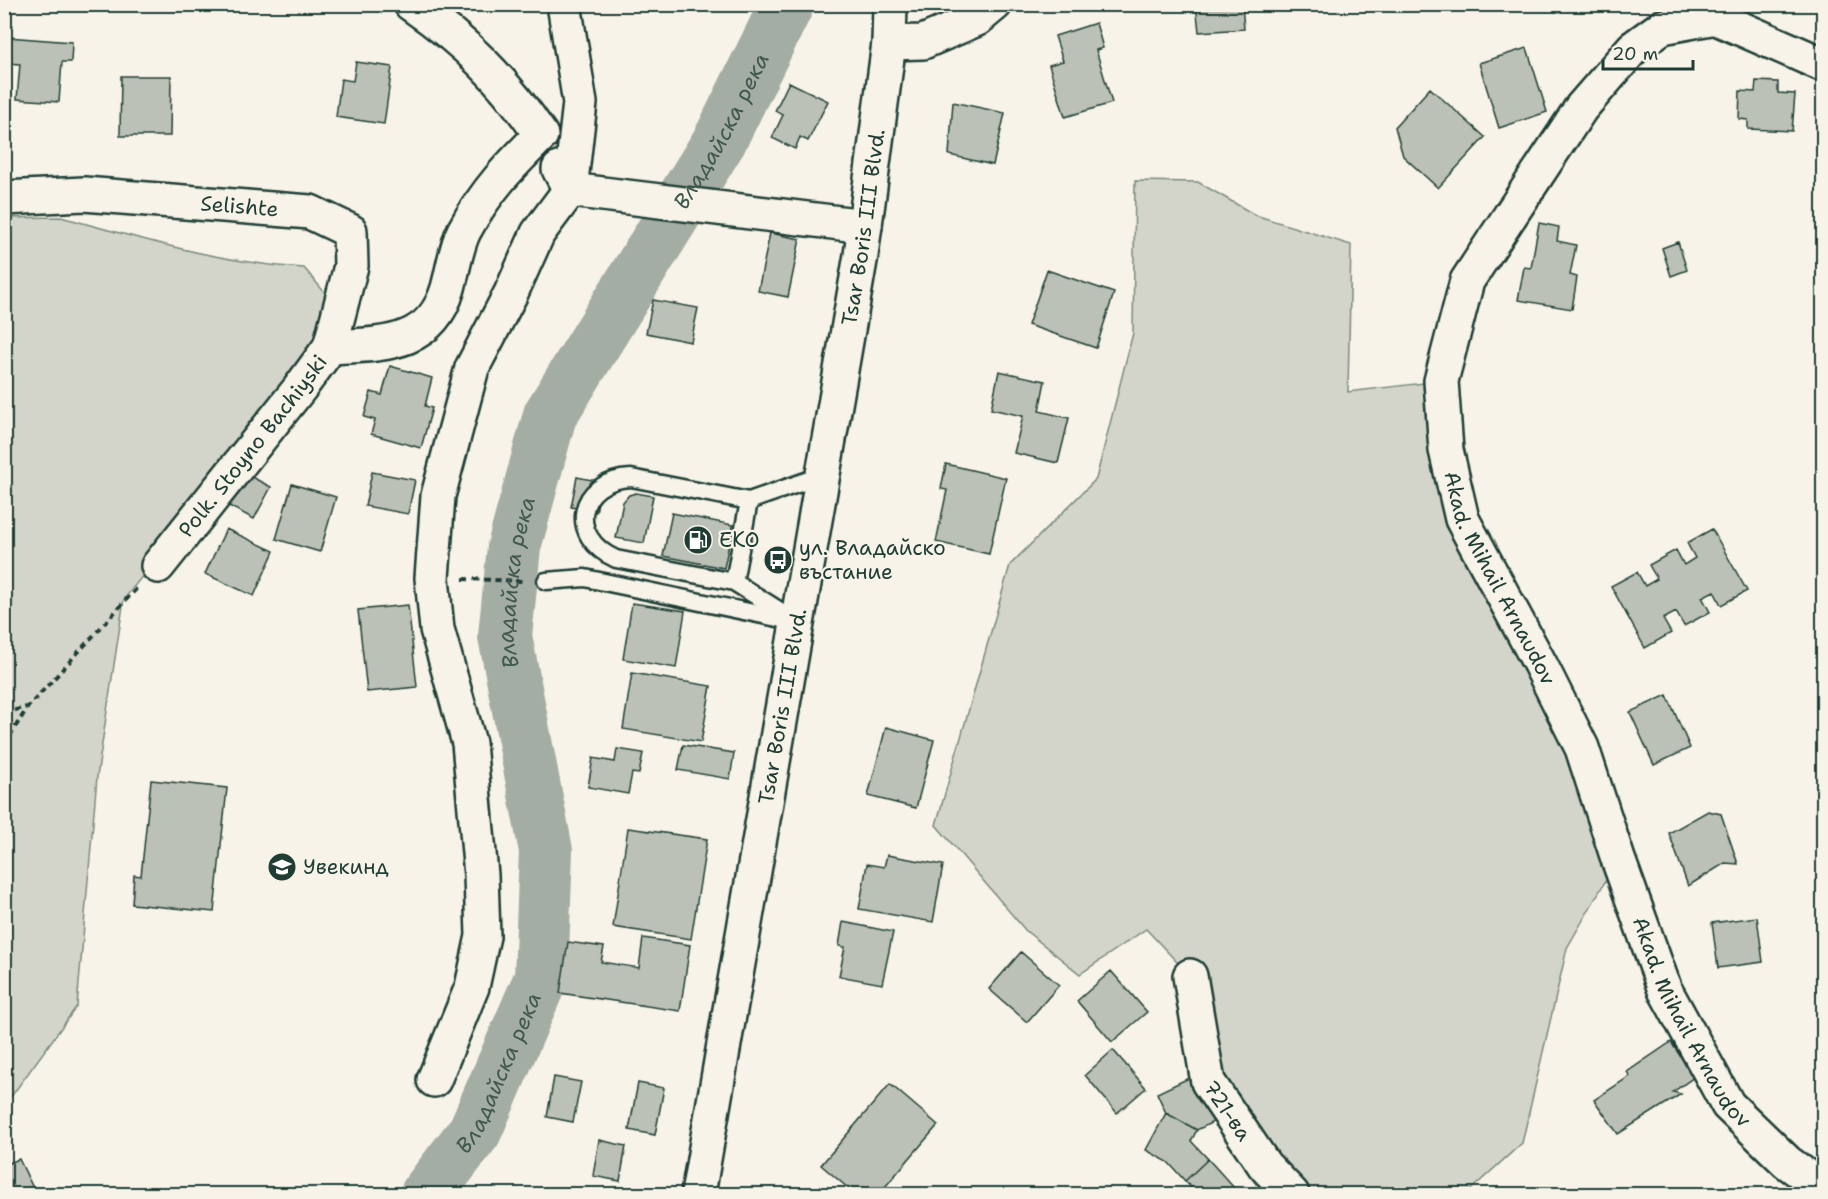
<svg xmlns="http://www.w3.org/2000/svg" width="1828" height="1199" font-family="'Shantell Sans',sans-serif">
	<rect width="100%" height="100%" fill="#f7f3e8"/>
	<filter id="ink" filterUnits="userSpaceOnUse"><feTurbulence type="fractalNoise" baseFrequency=".0167" numOctaves="2"/><feDisplacementMap in="SourceGraphic" scale="12" xChannelSelector="R" yChannelSelector="G"/><feConvolveMatrix kernelMatrix="1 2 1 2 8 2 1 2 1" color-interpolation-filters="sRGB"/></filter>
	<g filter="url(#ink)">
		<path fill="#d3d5ca" stroke="#79897f" stroke-width="1.5" d="M 1135,181 L 1198,182 L 1255,215 L 1351,245 L 1348,392 L 1441,381 L 1446,451 L 1618,859 L 1567,948 L 1522,1143 L 1466,1194 L 1292,1194 L 1208,1082 L 1190,976 L 1146,929 L 1080,974 L 1026,931 L 936,825 L 1010,565 L 1096,479 L 1133,333 Z
			M 61,217 C 142,239 221,263 304,268 L 331,300 L 319,354 L 124,599 L 97,777 L 77,1006 L 5,1105 L 5,218 Z"/>
		<g fill="none" stroke-linecap="round" stroke-linejoin="round">
			<path stroke="#a4ada3" stroke-width="54" id="s1" d="M 427,1194 L 475,1131 L 541,978 L 546,851 L 505,636 L 514,547 L 550,415 L 720,140 L 787,4"/>
		</g>
		<path fill="#bbc1b6" stroke="#1f3d34" stroke-width="1.5" d="M 1196,4 L 1242,4 L 1244,29 L 1199,32 Z
			M 1096,23 L 1103,48 L 1096,50 L 1112,103 L 1065,117 L 1049,65 L 1063,61 L 1055,36 Z
			M 7,37 L 72,42 L 71,62 L 62,62 L 59,102 L 17,99 L 20,64 L 5,63 Z
			M 1527,48 L 1547,112 L 1499,128 L 1479,63 Z
			M 356,62 L 392,67 L 384,124 L 336,117 L 341,79 L 353,81 Z
			M 121,76 L 171,76 L 170,136 L 120,136 Z
			M 1756,81 L 1778,82 L 1778,93 L 1795,94 L 1792,131 L 1748,129 L 1748,120 L 1739,119 L 1740,91 L 1755,92 Z
			M 789,82 L 828,101 L 808,141 L 800,137 L 795,149 L 772,138 L 783,115 L 775,111 Z
			M 1430,88 L 1485,137 L 1438,188 L 1403,156 L 1395,127 Z
			M 953,102 L 1005,113 L 993,165 L 949,155 Z
			M 1539,223 L 1559,227 L 1557,241 L 1576,245 L 1570,275 L 1577,277 L 1572,309 L 1518,300 L 1524,267 L 1531,268 Z
			M 770,233 L 800,239 L 788,297 L 758,291 Z
			M 1678,242 L 1687,270 L 1671,276 L 1662,248 Z
			M 1047,270 L 1114,293 L 1096,348 L 1028,325 Z
			M 653,300 L 698,308 L 691,342 L 646,333 Z
			M 390,366 L 432,378 L 425,406 L 432,408 L 421,448 L 371,434 L 375,420 L 364,417 L 371,392 L 382,395 Z
			M 999,371 L 1045,381 L 1039,411 L 1069,418 L 1058,463 L 1014,453 L 1023,416 L 991,409 Z
			M 946,464 L 1006,478 L 989,554 L 936,542 L 947,490 L 941,489 Z
			M 372,472 L 415,480 L 408,514 L 365,506 Z
			M 244,473 L 271,487 L 254,519 L 227,505 Z
			M 577,477 L 602,482 L 596,512 L 571,507 Z
			M 292,484 L 336,497 L 320,552 L 276,539 Z
			M 636,493 L 653,496 L 644,543 L 616,538 L 623,502 L 629,495 Z
			M 672,513 L 733,525 L 724,568 L 663,556 Z
			M 226,529 L 274,551 L 254,596 L 205,574 Z
			M 1712,529 L 1747,591 L 1721,605 L 1714,591 L 1702,597 L 1710,612 L 1684,626 L 1676,612 L 1663,619 L 1671,633 L 1645,648 L 1611,586 L 1637,572 L 1645,586 L 1657,579 L 1649,565 L 1676,550 L 1684,565 L 1695,558 L 1687,543 Z
			M 632,603 L 685,611 L 676,668 L 623,659 Z
			M 408,605 L 417,687 L 367,692 L 358,610 Z
			M 632,673 L 711,686 L 701,742 L 623,729 Z
			M 1667,695 L 1690,748 L 1654,765 L 1630,712 Z
			M 886,727 L 934,740 L 916,808 L 868,796 Z
			M 683,745 L 734,753 L 730,779 L 678,770 Z
			M 617,749 L 643,753 L 639,774 L 632,773 L 628,794 L 588,787 L 593,758 L 615,762 Z
			M 151,780 L 227,788 L 214,912 L 132,904 L 134,875 L 141,876 Z
			M 1708,811 L 1721,814 L 1738,864 L 1725,863 L 1688,886 L 1669,833 Z
			M 628,828 L 707,839 L 691,939 L 613,927 Z
			M 1823,843 L 1824,843 L 1824,881 L 1817,880 Z
			M 887,855 L 943,865 L 933,922 L 859,909 L 867,864 L 884,867 Z
			M 1757,917 L 1763,962 L 1718,968 L 1712,923 Z
			M 843,922 L 893,932 L 882,984 L 839,976 L 845,947 L 839,946 Z
			M 643,938 L 690,945 L 680,1011 L 560,993 L 568,942 L 604,947 L 601,962 L 639,968 Z
			M 1021,952 L 1059,985 L 1027,1022 L 989,989 Z
			M 1111,971 L 1147,1012 L 1112,1042 L 1077,1001 Z
			M 1671,1042 L 1694,1077 L 1673,1092 L 1681,1094 L 1618,1134 L 1594,1100 L 1630,1076 L 1627,1072 Z
			M 1113,1050 L 1146,1088 L 1117,1113 L 1085,1075 Z
			M 554,1077 L 581,1082 L 573,1122 L 547,1117 Z
			M 1191,1077 L 1213,1122 L 1197,1130 L 1166,1113 L 1157,1093 Z
			M 638,1083 L 664,1088 L 655,1135 L 629,1130 Z
			M 890,1084 L 938,1125 L 879,1194 L 855,1194 L 821,1165 Z
			M 1166,1113 L 1197,1130 L 1191,1141 L 1208,1159 L 1185,1181 L 1168,1162 L 1146,1150 Z
			M 599,1140 L 626,1146 L 620,1181 L 593,1176 Z
			M 19,1159 L 33,1188 L 23,1194 L 4,1194 L 4,1165 Z
			M 1208,1159 L 1236,1190 L 1230,1194 L 1197,1194 L 1185,1181 Z"/>
		<g fill="none" stroke-linecap="round" stroke-linejoin="round">
			<g stroke="#1f3d34" stroke-width="21">
				<path id="service" d="M 546,581 L 585,578 L 787,620
					M 734,582 L 749,501
					M 799,623 L 734,582 L 616,559 C 566,537 577,480 631,478 L 749,501 L 823,475"/>
			</g>
			<g stroke="#1f3d34" stroke-width="38">
				<g id="minor">
					<path id="s2" d="M 1708,4 L 1716,17 L 1662,27 L 1633,48 L 1581,108 L 1467,281 L 1441,381 L 1446,450 L 1462,519 L 1540,664 L 1582,748 L 1618,859 L 1665,990 L 1728,1105 L 1787,1162 L 1824,1189"/>
					<path d="M 1696,9 L 1824,65"/>
					<path d="M 889,43 L 923,42 L 977,19 L 995,4"/>
					<path d="M 559,169 L 570,190 L 865,226"/>
					<path id="s3" d="M 4,198 L 84,194 L 310,212 L 350,231 L 351,266 L 330,347"/>
					<path id="s4" d="M 158,566 L 300,388 L 330,347 C 381,344 431,347 448,288 C 453,270 456,247 464,231 C 486,190 509,167 541,135 C 503,79 467,43 411,4"/>
					<path id="s5" d="M 1190,976 L 1208,1082 L 1265,1166 L 1292,1194"/>
					<path d="M 434,1080 L 472,987 L 483,936 L 481,875 L 469,743 L 437,629 L 432,578 L 438,496 L 472,368 L 511,293 L 538,233 L 570,190 L 580,103 L 564,4"/>
				</g>
			</g>
			<g stroke="#1f3d34" stroke-width="38">
				<g id="primary">
					<path id="s6" d="M 698,1194 L 861,255 L 889,43 L 890,4"/>
				</g>
			</g>
			<path stroke="#1f3d34" stroke-width="4" stroke-dasharray="6 4.5" stroke-linecap="butt" d="M 463,579 L 525,581
				M 4,713 L 27,707
				M 4,745 L 28,707 L 137,588"/>
			<use href="#service" stroke="#f7f3e8" stroke-width="16"/>
			<use href="#minor" stroke="#f7f3e8" stroke-width="33"/>
			<use href="#primary" stroke="#f7f3e8" stroke-width="33"/>
		</g>
	</g>
	<defs>
		<g id="fuel-disc" transform="scale(1.5)"><circle r="9.5" fill="#1f3d34" stroke="#f7f3e8"/><path d="M-5.5-6h7V0h2V4h1.3V-2.5L3-4.5l.8-.8L6-3V5H2.5V1h-1V6h-7ZM-4.2-4.7v3.2H.2V-4.7Z" fill="#fff"/></g>
		<g id="bus-disc" transform="scale(1.5)"><circle r="9.5" fill="#1f3d34" stroke="#f7f3e8"/><path d="M-5-6H5V4H4V6H2V4H-2V6H-4V4H-5ZM-3.5-4V0h7V-4ZM-3.5 1.2v1.5H-2V1.2ZM2 1.2v1.5H3.5V1.2Z" fill="#fff"/></g>
		<g id="school-disc" transform="scale(1.5)"><circle r="9.5" fill="#1f3d34" stroke="#f7f3e8"/><path d="M0-5L7-2L0 1L-7-2ZM-4 1L0 2.5L4 1V4Q0 6-4 4Z" fill="#fff"/></g>
	</defs>
	<g fill-rule="evenodd">
		<use href="#fuel-disc" x="698" y="540"/>
		<use href="#bus-disc" x="778" y="560"/>
		<use href="#school-disc" x="282" y="867"/>
	</g>
	<g text-anchor="middle" stroke-width="4.5" stroke-linejoin="round" paint-order="stroke">
		<g font-size="21" fill="#1f3d34" stroke="#f7f3e8">
			<text dy="7" stroke="none"><textPath href="#s3" startOffset="236">Selishte</textPath></text>
			<text dy="7" stroke="none"><textPath href="#s6" startOffset="981">Tsar Boris III Blvd.</textPath></text>
			<text dy="7" stroke="none"><textPath href="#s4" startOffset="153">Polk. Stoyno Bachiyski</textPath></text>
			<text dy="7" stroke="none"><textPath href="#s2" startOffset="705">Akad. Mihail Arnaudov</textPath></text>
			<text dy="7" stroke="none"><textPath href="#s6" startOffset="495">Tsar Boris III Blvd.</textPath></text>
			<text dy="7" stroke="none"><textPath href="#s2" startOffset="1191">Akad. Mihail Arnaudov</textPath></text>
			<text dy="7" stroke="none"><textPath href="#s5" startOffset="142">721-ва</textPath></text>
		</g>
		<g font-size="21" fill="#1f3d34" stroke="#f7f3e8" text-anchor="start">
			<text x="719" y="547">EKO</text>
			<text x="799" y="555">ул. Владайско<tspan x="799" dy="24">въстание</tspan></text>
			<text x="303" y="874">Увекинд</text>
		</g>
		<g font-size="22" font-style="italic" fill="#405950" stroke="#f7f3e8">
			<text dy="8" stroke="none"><textPath href="#s1" startOffset="1150">Владайска река</textPath></text>
			<text dy="8" stroke="none"><textPath href="#s1" startOffset="646">Владайска река</textPath></text>
			<text dy="8" stroke="none"><textPath href="#s1" startOffset="142">Владайска река</textPath></text>
		</g>
	</g>
	<rect width="1828" height="1199" fill="none" stroke="#f7f3e8" stroke-width="24"/>
	<rect x="12" y="12" width="1804" height="1175" fill="none" stroke="#1f3d34" stroke-width="2" filter="url(#ink)"/>
	<path d="M1603 60v9h90v-9" fill="none" stroke="#1f3d34" stroke-width="3"/>
	<text x="1612" y="60" font-size="18" fill="#1f3d34" stroke="#f7f3e8" stroke-width="4.5" paint-order="stroke">20 m</text>
</svg>
